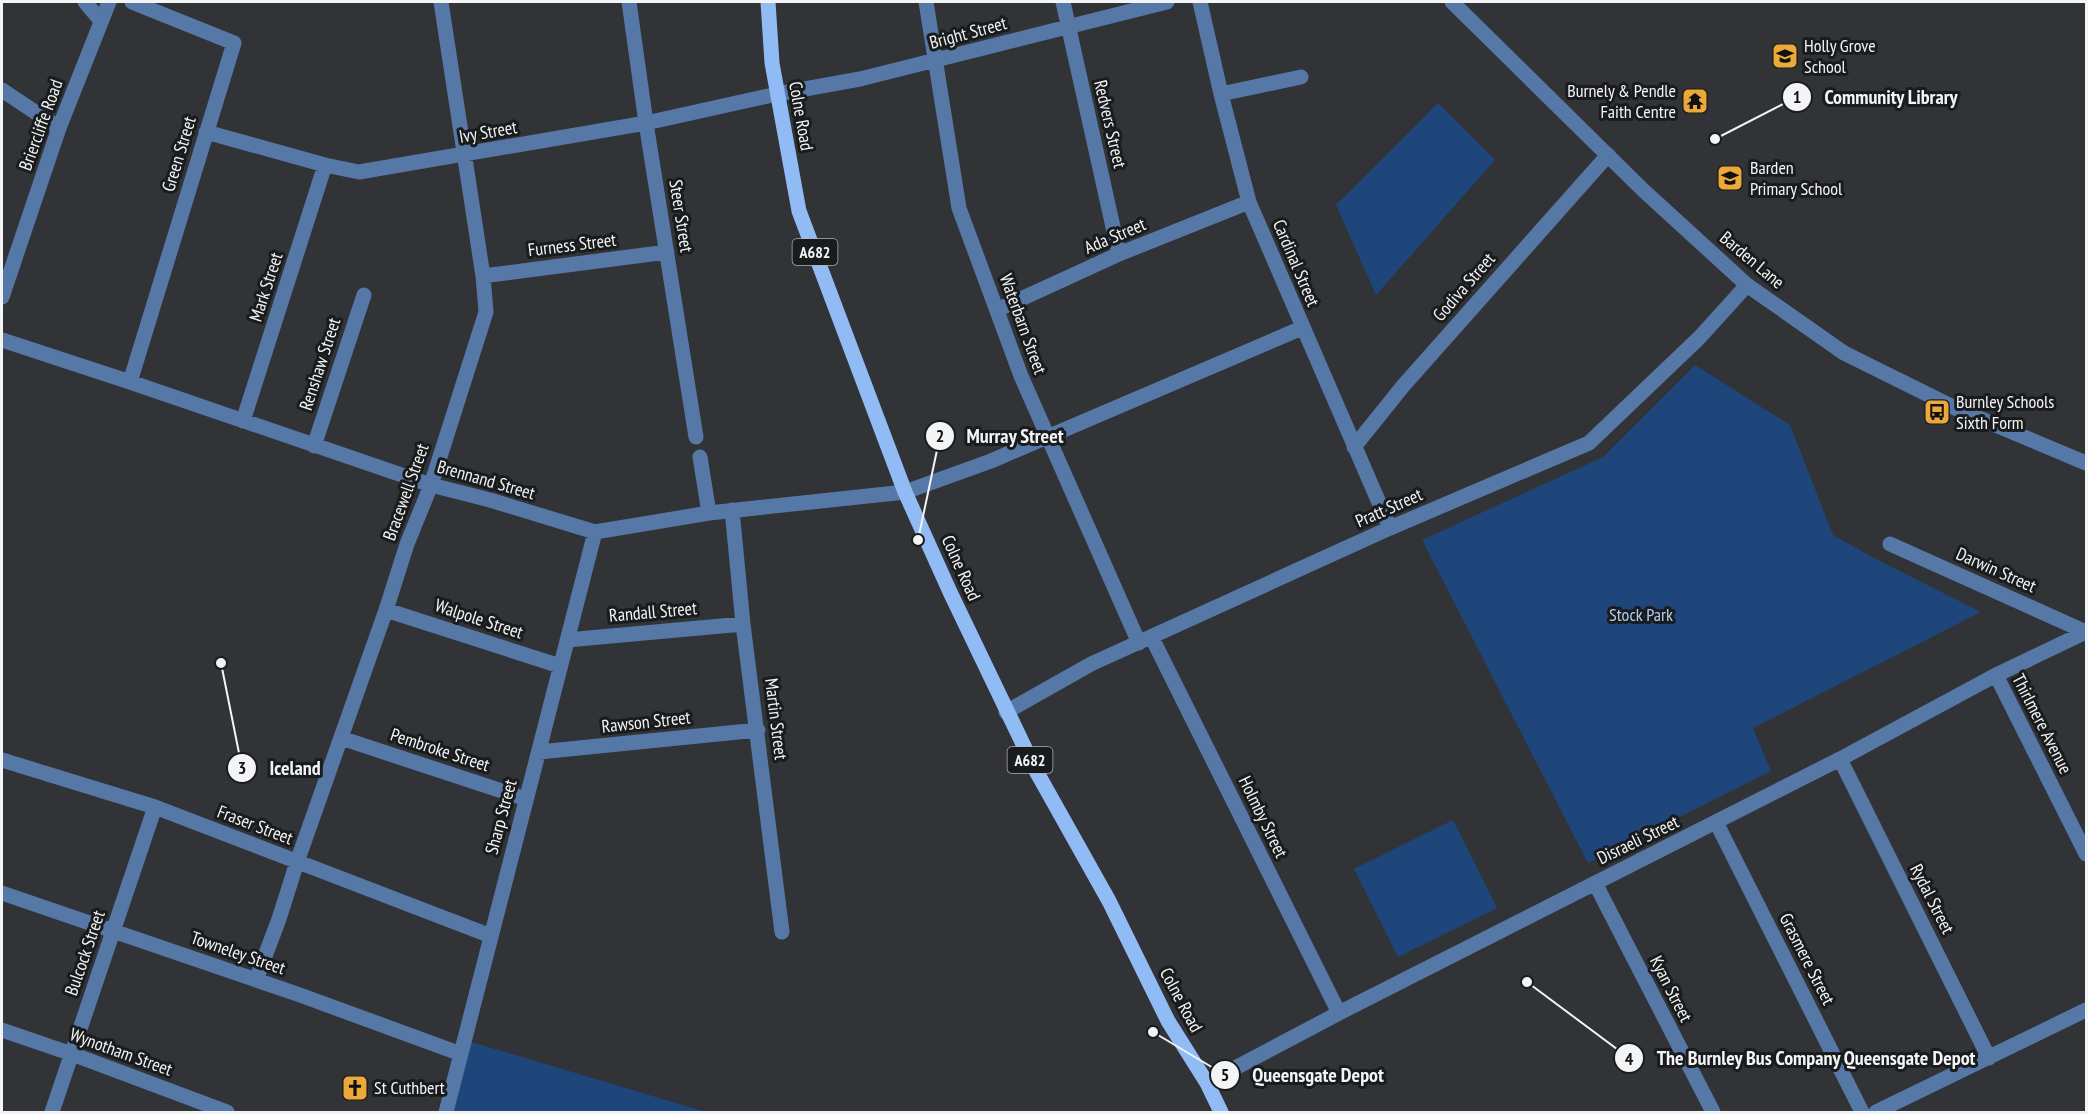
<svg xmlns="http://www.w3.org/2000/svg" width="2088" height="1114" font-family="'PT Sans Narrow',sans-serif">
	<rect width="100%" height="100%" fill="#313336"/>
	<path fill="#1e467a" d="M 1438,103 L 1495,160 L 1376,295 L 1336,205 Z
		M 1695,365 L 1790,425 L 1833,535 L 1872,557 L 1981,612 L 1753,728 L 1771,771 L 1588,863 L 1422,540 L 1603,457 Z
		M 1453,820 L 1497,908 L 1398,957 L 1354,869 Z
		M 465,1040 L 706,1112 L 446,1112 Z"/>
	<g fill="none" stroke-linecap="round" stroke-linejoin="round">
		<path stroke="#5578a6" stroke-width="15" d="M 85,2 L 101,21
			M 629,2 L 646,123 L 696,437
			M 926,2 L 959,208 L 1021,376 L 1139,643
			M 1063,2 L 1119,254
			M 1200,2 L 1221,94 L 1249,202 L 1390,528
			M 2,90 L 59,128
			M 1221,94 L 1301,77
			M 206,132 L 325,165 L 359,172 L 646,123 L 777,94 L 860,79 L 1167,2
			M 483,276 L 667,252
			M 997,310 L 1119,254 L 1249,202
			M 2,340 L 130,382 L 431,485 L 490,500 L 595,532 L 709,513 L 905,492 L 991,461 L 1302,328
			M 130,382 L 234,43 L 132,2
			M 243,421 L 325,165
			M 314,446 L 364,295
			M 1354,447 L 1403,386 L 1608,155
			M 700,457 L 709,513
			M 732,510 L 743,624 L 782,932
			M 1890,544 L 2086,632
			M 386,610 L 560,666
			M 1152,638 L 1339,1013
			M 567,640 L 743,624
			M 1996,675 L 2086,854
			M 1006,712 L 1091,664 L 1390,528 L 1589,443 L 1700,337 L 1747,285
			M 341,738 L 526,799
			M 539,752 L 758,730
			M 1840,759 L 1989,1058
			M 2,760 L 155,807 L 491,936
			M 1716,822 L 1862,1112
			M 1595,883 L 1713,1112
			M 2,893 L 300,995 L 461,1054
			M 256,980 L 279,919 L 297,862 L 386,610 L 407,544 L 431,485 L 486,312 L 483,276 L 441,2
			M 2,1030 L 72,1054 L 227,1112
			M 1207,1083 L 1339,1013 L 1840,759 L 1996,675 L 2086,632
			M 52,1112 L 155,807
			M 446,1112 L 595,532
			M 1876,1112 L 2086,1010"/>
		<path stroke="#5578a6" stroke-width="15" d="M 1452,2 L 1643,190 L 1747,285 L 1844,353 L 1955,408 L 2086,463
			M 2,297 L 59,128 L 109,2"/>
		<path stroke="#90bbf4" stroke-width="15" d="M 768,2 L 772,63 L 799,211 L 905,492 L 950,592 L 1035,769 L 1109,901 L 1168,1021 L 1207,1083 L 1221,1112"/>
	</g>
	<defs>
		<g id="school-square" transform="scale(1.35)"><rect x="-9" y="-9" width="18" height="18" rx="4" fill="#eba93a" stroke="#1a1b1c"/><path d="M0-5L7-2L0 1L-7-2ZM-4 1L0 2.5L4 1V4Q0 6-4 4Z" fill="#111"/></g>
		<g id="temple-square" transform="scale(1.35)"><rect x="-9" y="-9" width="18" height="18" rx="4" fill="#eba93a" stroke="#1a1b1c"/><path d="M0-6L5-2H3V0L6.5 2.5H4V6H1.5V3h-3V6H-4V2.5H-6.5L-3 0V-2H-5Z" fill="#111"/></g>
		<g id="bus-square" transform="scale(1.35)"><rect x="-9" y="-9" width="18" height="18" rx="4" fill="#eba93a" stroke="#1a1b1c"/><path d="M-5-6H5V4H4V6H2V4H-2V6H-4V4H-5ZM-3.5-4V0h7V-4ZM-3.5 1.2v1.5H-2V1.2ZM2 1.2v1.5H3.5V1.2Z" fill="#111"/></g>
		<g id="church-square" transform="scale(1.35)"><rect x="-9" y="-9" width="18" height="18" rx="4" fill="#eba93a" stroke="#1a1b1c"/><path d="M-1.2-6h2.4v3.5h3.3v2.4h-3.3V6h-2.4V-.1h-3.3v-2.4h3.3Z" fill="#111"/></g>
	</defs>
	<g fill-rule="evenodd">
		<use href="#school-square" x="1785" y="56"/>
		<use href="#temple-square" x="1695" y="101"/>
		<use href="#school-square" x="1730" y="178"/>
		<use href="#bus-square" x="1937" y="412"/>
		<use href="#church-square" x="355" y="1088"/>
	</g>
	<g text-anchor="middle" stroke-width="6" stroke-linejoin="round" paint-order="stroke">
		<g fill="#1a1b1c" stroke="#b2b3b5" stroke-width="1.5">
			<rect x="792.5" y="239" width="45" height="26" rx="4.5"/>
			<rect x="1007.5" y="747" width="45" height="26" rx="4.5"/>
		</g>
		<g font-size="16" font-weight="bold" fill="#f3f4f6">
			<text x="815" y="258">A682</text>
			<text x="1030" y="766">A682</text>
		</g>
		<g font-size="18" fill="#f3f4f6" stroke="#1a1b1c">
			<text transform="translate(968 33) rotate(-15)" y="6">Bright Street</text>
			<text transform="translate(801 116) rotate(80)" y="6">Colne Road</text>
			<text transform="translate(1110 124) rotate(77)" y="6">Redvers Street</text>
			<text transform="translate(41 125) rotate(-70)" y="6">Briercliffe Road</text>
			<text transform="translate(488 132) rotate(-10)" y="6">Ivy Street</text>
			<text transform="translate(179 154) rotate(-73)" y="6">Green Street</text>
			<text transform="translate(681 216) rotate(81)" y="6">Steer Street</text>
			<text transform="translate(1115 236) rotate(-23)" y="6">Ada Street</text>
			<text transform="translate(572 245) rotate(-7)" y="6">Furness Street</text>
			<text transform="translate(1752 260) rotate(40)" y="6">Barden Lane</text>
			<text transform="translate(1296 263) rotate(67)" y="6">Cardinal Street</text>
			<text transform="translate(266 287) rotate(-72)" y="6">Mark Street</text>
			<text transform="translate(1464 287) rotate(-49)" y="6">Godiva Street</text>
			<text transform="translate(1023 324) rotate(70)" y="6">Waterbarn Street</text>
			<text transform="translate(320 364) rotate(-72)" y="6">Renshaw Street</text>
			<text transform="translate(486 480) rotate(16)" y="6">Brennand Street</text>
			<text transform="translate(406 492) rotate(-70)" y="6">Bracewell Street</text>
			<text transform="translate(1389 508) rotate(-24)" y="6">Pratt Street</text>
			<text transform="translate(961 568) rotate(66)" y="6">Colne Road</text>
			<text transform="translate(1996 570) rotate(24)" y="6">Darwin Street</text>
			<text transform="translate(653 612) rotate(-5)" y="6">Randall Street</text>
			<text transform="translate(479 619) rotate(18)" y="6">Walpole Street</text>
			<text transform="translate(776 719) rotate(83)" y="6">Martin Street</text>
			<text transform="translate(646 722) rotate(-6)" y="6">Rawson Street</text>
			<text transform="translate(2042 724) rotate(63)" y="6">Thirlmere Avenue</text>
			<text transform="translate(440 750) rotate(18)" y="6">Pembroke Street</text>
			<text transform="translate(501 817) rotate(-75)" y="6">Sharp Street</text>
			<text transform="translate(1263 817) rotate(64)" y="6">Holmby Street</text>
			<text transform="translate(255 825) rotate(21)" y="6">Fraser Street</text>
			<text transform="translate(1638 840) rotate(-26)" y="6">Disraeli Street</text>
			<text transform="translate(1932 899) rotate(63)" y="6">Rydal Street</text>
			<text transform="translate(85 953) rotate(-71)" y="6">Bulcock Street</text>
			<text transform="translate(238 953) rotate(19)" y="6">Towneley Street</text>
			<text transform="translate(1807 959) rotate(63)" y="6">Grasmere Street</text>
			<text transform="translate(1671 989) rotate(63)" y="6">Kyan Street</text>
			<text transform="translate(1181 1000) rotate(62)" y="6">Colne Road</text>
			<text transform="translate(121 1052) rotate(20)" y="6">Wynotham Street</text>
		</g>
		<g font-size="18" fill="#f3f4f6" stroke="#1a1b1c" text-anchor="start">
			<text x="1804" y="52">Holly Grove<tspan x="1804" dy="21">School</tspan></text>
			<text x="1676" y="97" text-anchor="end">Burnely &amp; Pendle<tspan x="1676" dy="21">Faith Centre</tspan></text>
			<text x="1750" y="174">Barden<tspan x="1750" dy="21">Primary School</tspan></text>
			<text x="1956" y="408">Burnley Schools<tspan x="1956" dy="21">Sixth Form</tspan></text>
			<text x="374" y="1094">St Cuthbert</text>
		</g>
		<g font-size="18" fill="#b2cef4" stroke="#1a1b1c">
			<text x="1641" y="621">Stock Park</text>
		</g>
	</g>
	<path fill="none" stroke="#f3f4f6" stroke-width="2" d="M1715 139L1797 97M918 540L940 436M221 663L242 768M1527 982L1629 1058M1153 1032L1225 1075"/>
	<g fill="#f3f4f6" stroke="#1a1b1c" stroke-width="2">
		<circle cx="1715" cy="139" r="6"/>
		<circle cx="918" cy="540" r="6"/>
		<circle cx="221" cy="663" r="6"/>
		<circle cx="1527" cy="982" r="6"/>
		<circle cx="1153" cy="1032" r="6"/>
		<circle cx="1797" cy="97" r="15"/>
		<circle cx="940" cy="436" r="15"/>
		<circle cx="242" cy="768" r="15"/>
		<circle cx="1629" cy="1058" r="15"/>
		<circle cx="1225" cy="1075" r="15"/>
	</g>
	<g font-size="18" text-anchor="middle" font-weight="bold" fill="#111">
		<text x="1797" y="103">1</text>
		<text x="940" y="442">2</text>
		<text x="242" y="774">3</text>
		<text x="1629" y="1065">4</text>
		<text x="1225" y="1081">5</text>
	</g>
	<g font-size="20" text-anchor="middle" font-weight="bold" fill="#f3f4f6" stroke="#1a1b1c" stroke-width="6" stroke-linejoin="round" paint-order="stroke">
		<text x="1891" y="104">Community Library</text>
		<text x="1015" y="443">Murray Street</text>
		<text x="295" y="775">Iceland</text>
		<text x="1816" y="1065">The Burnley Bus Company Queensgate Depot</text>
		<text x="1318" y="1082">Queensgate Depot</text>
	</g>
	<rect width="2088" height="1114" fill="none" stroke="#f3f4f6" stroke-width="6"/>
</svg>
